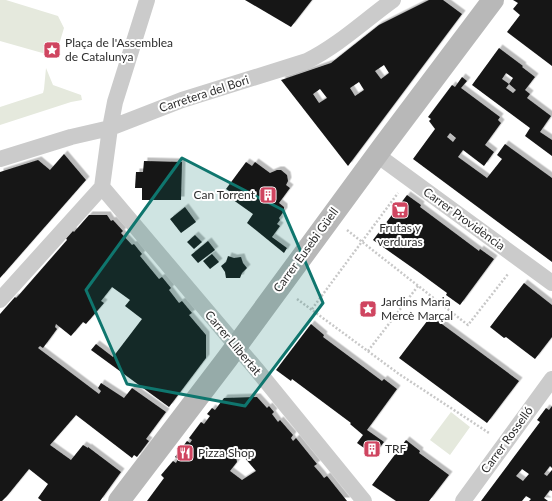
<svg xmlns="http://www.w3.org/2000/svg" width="552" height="501" font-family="Lato,sans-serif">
	<defs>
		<filter id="shadow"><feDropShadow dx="3.5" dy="-3.5" stdDeviation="0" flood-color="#0004"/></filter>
	</defs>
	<rect width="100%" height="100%" fill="#fff"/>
	<path fill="#e5e9dd" d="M 0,0 L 6,0 L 58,16 L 64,28 L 58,48 L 46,54 L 0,41 Z
		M 46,68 L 53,85 L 81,95 L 82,100 L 71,102 L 0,125 L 0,107 L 43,93 L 44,89 Z
		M 451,412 L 470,427 L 450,455 L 430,440 Z"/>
	<path fill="#151515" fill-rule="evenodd" filter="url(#shadow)" d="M 245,0 L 312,0 L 291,27 Z
		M 429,0 L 443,0 L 462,14 L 348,166 L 281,80 L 331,63 L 379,25 ZM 384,65 L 389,73 L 381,79 L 375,71 ZM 359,82 L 364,90 L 355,96 L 350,88 ZM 320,89 L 327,98 L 319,103 L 313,94 Z
		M 513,0 L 552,0 L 552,66 L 507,32 L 520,15 L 513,9 L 518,3 Z
		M 499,48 L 523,66 L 522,67 L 535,77 L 525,90 L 530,94 L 527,98 L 551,116 L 540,132 L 552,140 L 552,156 L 525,136 L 530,128 L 472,85 ZM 506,73 L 513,78 L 509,84 L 516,90 L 513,93 L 506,88 L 509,84 L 502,79 Z
		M 462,77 L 467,81 L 461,88 L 500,117 L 498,120 L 501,123 L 485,145 L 494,152 L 484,166 L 463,150 L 458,157 L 487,178 L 502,159 L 497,155 L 505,144 L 552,178 L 552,262 L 413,159 L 435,129 L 429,121 L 431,119 L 428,117 L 452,85 L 455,87 ZM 450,133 L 456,138 L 453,142 L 447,137 Z
		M 64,154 L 86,180 L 0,278 L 0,172 L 38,160 L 50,170 Z
		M 144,161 L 182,162 L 181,200 L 142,200 L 142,188 L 135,188 L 136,172 L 143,172 Z
		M 246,162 L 252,166 L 255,162 L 270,173 L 277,170 L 281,170 L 287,175 L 288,181 L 286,185 L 290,188 L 279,203 L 284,207 L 284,211 L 279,218 L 280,220 L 277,224 L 280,226 L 272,237 L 287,248 L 284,253 L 247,223 L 253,214 L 229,197 L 232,193 L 226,189 Z
		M 407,195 L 421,205 L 420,207 L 479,251 L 480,249 L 494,259 L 460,305 L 446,295 L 447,293 L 417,271 L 373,240 Z
		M 185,207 L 196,222 L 181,233 L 170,219 Z
		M 89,215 L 107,215 L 111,221 L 113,220 L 123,231 L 121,233 L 132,245 L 134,244 L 142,254 L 140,256 L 159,279 L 162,277 L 171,288 L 169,290 L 179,303 L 182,301 L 192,313 L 189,315 L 206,335 L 206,358 L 169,407 L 91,350 L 96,344 L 113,357 L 142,319 L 125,306 L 130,300 L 112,287 L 101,301 L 104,303 L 86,324 L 83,322 L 71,336 L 56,324 L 55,327 L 57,329 L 43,348 L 40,346 L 38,348 L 99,394 L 101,391 L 98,388 L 101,383 L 124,398 L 132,388 L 166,412 L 146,439 L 149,441 L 137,457 L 134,455 L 132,458 L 76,415 L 50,445 L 71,460 L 83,445 L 88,448 L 88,447 L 121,472 L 100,501 L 42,501 L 38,498 L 48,484 L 29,469 L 7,496 L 2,501 L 0,501 L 0,314 L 15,297 L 16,298 L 18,296 L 67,240 L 66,238 L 72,230 L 74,232 Z
		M 195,235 L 202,242 L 194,249 L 187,242 Z
		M 208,241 L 215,250 L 198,263 L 191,255 Z
		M 212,254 L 219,262 L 210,269 L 203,261 Z
		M 228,256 L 234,258 L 241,257 L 243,263 L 247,268 L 242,273 L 240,278 L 226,278 L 225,272 L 221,266 L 226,262 Z
		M 524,283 L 552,305 L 552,337 L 535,359 L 506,337 L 504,338 L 490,327 Z
		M 431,316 L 519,381 L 487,423 L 399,358 Z
		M 311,324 L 324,335 L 323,337 L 382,381 L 384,379 L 397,389 L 367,430 L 384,442 L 374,455 L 357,443 L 363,435 L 350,424 L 351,423 L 292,379 L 291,381 L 276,370 Z
		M 257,397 L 267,408 L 269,406 L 274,412 L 272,414 L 278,422 L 280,420 L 293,435 L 291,438 L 293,441 L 296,438 L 317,464 L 314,466 L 321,474 L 324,478 L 327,476 L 347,501 L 147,501 L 164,478 L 161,475 L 173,461 L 176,463 L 178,459 L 175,457 L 187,441 L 190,443 L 192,440 L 189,438 L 201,422 L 204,424 L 210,416 L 207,414 L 212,408 L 215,410 L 224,398 ZM 236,457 L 244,457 L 256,471 L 242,480 L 230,471 L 237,462 Z
		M 552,406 L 552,468 L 550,466 L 544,474 L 547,476 L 552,470 L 552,491 L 550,490 L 544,498 L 548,501 L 529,501 L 531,499 L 526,496 L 522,501 L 481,501 L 540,422 L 537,420 L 546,408 L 549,410 ZM 522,469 L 529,474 L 523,481 L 516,476 Z
		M 406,440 L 420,451 L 419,453 L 449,475 L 429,501 L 396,501 L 372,485 Z"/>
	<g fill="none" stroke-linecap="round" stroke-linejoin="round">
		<path stroke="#c8c8c8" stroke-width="2.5" stroke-dasharray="2 2" stroke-linecap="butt" d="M 347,230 L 468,325 L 508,274
			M 297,299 L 399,374 L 489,433
			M 312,309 L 398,193
			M 368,351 L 418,286"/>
		<path stroke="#cbcbcb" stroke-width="16" d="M 377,155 L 552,283
			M 0,159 L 71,137 L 110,128 L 182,100 L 307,61 C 339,45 364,21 393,0
			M 102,187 L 257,370 L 364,501
			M 0,300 L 102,187 L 110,128 L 115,102 L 147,0
			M 463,501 L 552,379"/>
		<path stroke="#b8b8b8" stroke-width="22" d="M 119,501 L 227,359 L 384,145 L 493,0"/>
	</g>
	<path fill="#0f766e" fill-opacity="0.2" stroke="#0f766e" stroke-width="3" stroke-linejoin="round" d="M 182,158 L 283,210 L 323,303 L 245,406 L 127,384 L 86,290 Z"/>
	<defs>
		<g id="sight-square" transform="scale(0.9)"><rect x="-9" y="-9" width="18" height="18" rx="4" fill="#cf4560" stroke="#fff"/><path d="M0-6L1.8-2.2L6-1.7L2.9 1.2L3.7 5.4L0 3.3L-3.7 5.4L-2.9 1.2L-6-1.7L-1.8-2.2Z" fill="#fff"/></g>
		<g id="building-square" transform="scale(0.9)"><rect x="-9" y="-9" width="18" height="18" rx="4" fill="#cf4560" stroke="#fff"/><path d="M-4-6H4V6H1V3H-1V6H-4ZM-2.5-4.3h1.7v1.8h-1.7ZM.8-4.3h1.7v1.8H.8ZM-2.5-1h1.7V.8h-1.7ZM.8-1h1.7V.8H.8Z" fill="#fff"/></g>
		<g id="supermarket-square" transform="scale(0.9)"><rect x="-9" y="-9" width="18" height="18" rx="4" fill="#cf4560" stroke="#fff"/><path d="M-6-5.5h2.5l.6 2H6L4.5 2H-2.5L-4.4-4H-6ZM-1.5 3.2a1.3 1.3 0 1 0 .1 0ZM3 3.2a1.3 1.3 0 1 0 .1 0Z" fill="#fff"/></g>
		<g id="restaurant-square" transform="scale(0.9)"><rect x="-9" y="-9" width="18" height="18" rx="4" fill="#cf4560" stroke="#fff"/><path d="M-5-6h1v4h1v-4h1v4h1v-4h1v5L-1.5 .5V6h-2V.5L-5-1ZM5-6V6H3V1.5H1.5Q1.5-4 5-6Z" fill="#fff"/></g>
	</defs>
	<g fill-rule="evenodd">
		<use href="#sight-square" x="52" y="50"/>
		<use href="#building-square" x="268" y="195"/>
		<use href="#supermarket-square" x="400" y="210"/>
		<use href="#sight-square" x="368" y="309"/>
		<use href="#building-square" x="372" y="449"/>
		<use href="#restaurant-square" x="185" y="453"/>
	</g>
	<g text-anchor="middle" stroke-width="4" stroke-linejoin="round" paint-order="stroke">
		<g font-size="12" fill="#2e2e2e" stroke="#fff" text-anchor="start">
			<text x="65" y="47">Plaça de l'Assemblea<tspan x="65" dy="14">de Catalunya</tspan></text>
			<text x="255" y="199" text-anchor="end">Can Torrent</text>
			<text x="400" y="232" text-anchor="middle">Frutas y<tspan x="400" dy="14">verduras</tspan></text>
			<text x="381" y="306">Jardins Maria<tspan x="381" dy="14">Mercè Marçal</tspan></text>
			<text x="385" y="453">TRF</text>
			<text x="198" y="457">Pizza Shop</text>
		</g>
		<g font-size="12" fill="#2e2e2e" stroke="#fff">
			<text transform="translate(204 94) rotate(-18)" y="4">Carretera del Bori</text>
			<text transform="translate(464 219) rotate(36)" y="4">Carrer Providència</text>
			<text transform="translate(306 250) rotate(-54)" y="4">Carrer Eusebi Güell</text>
			<text transform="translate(233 343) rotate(50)" y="4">Carrer Llibertat</text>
			<text transform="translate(507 440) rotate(-54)" y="4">Carrer Rosselló</text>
		</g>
	</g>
</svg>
